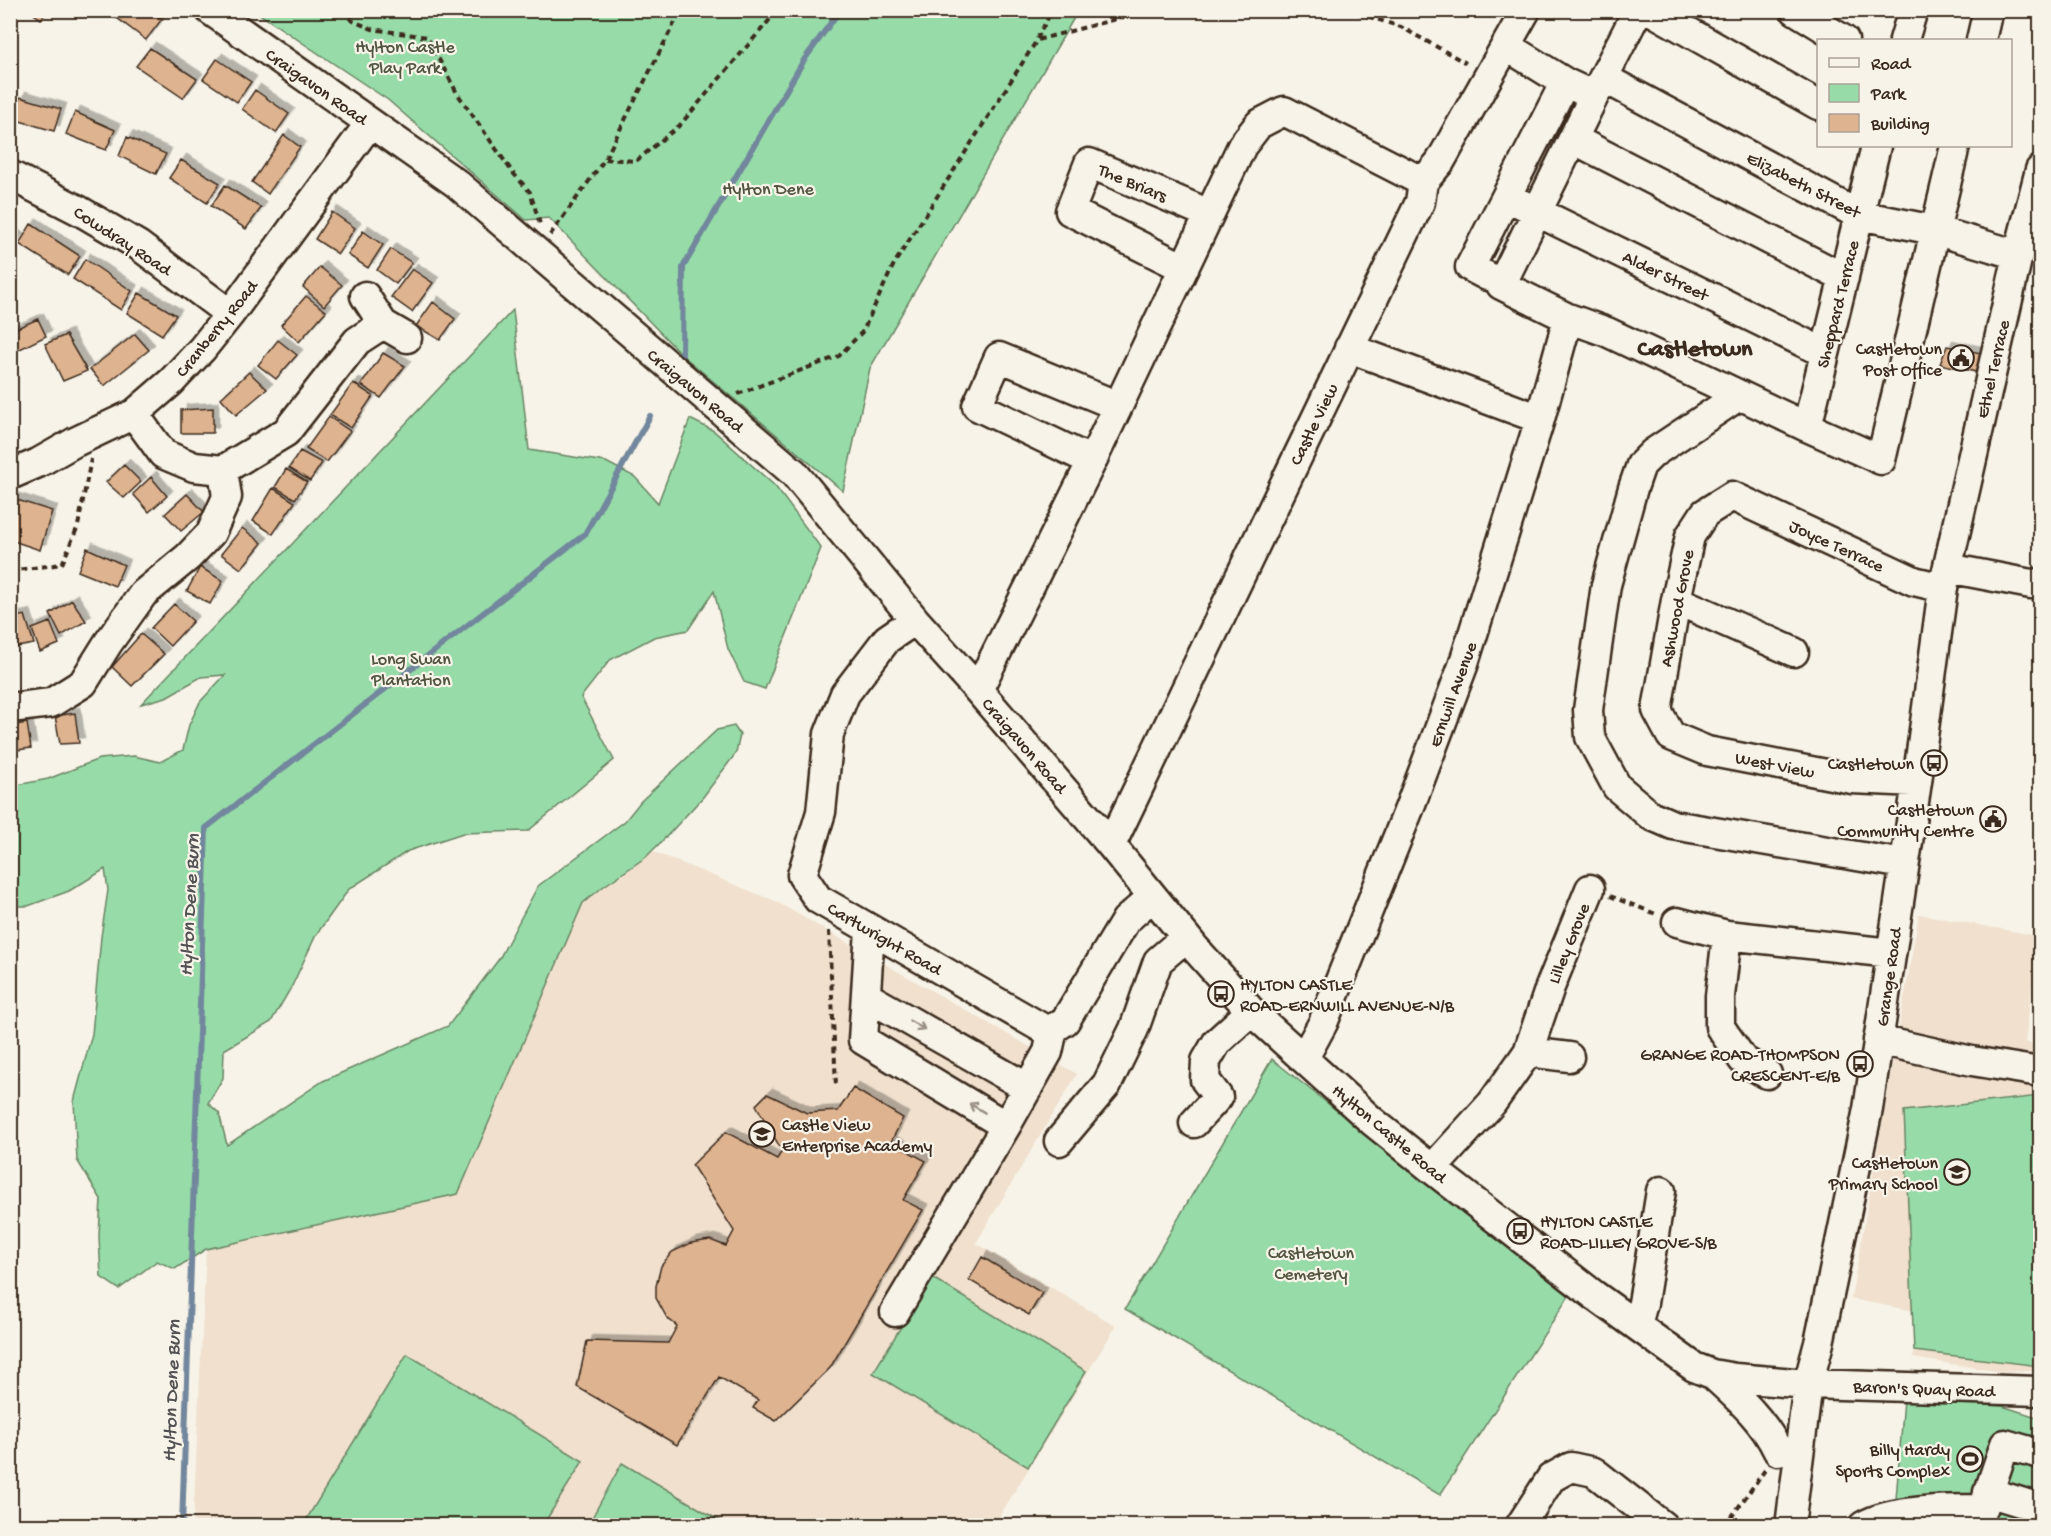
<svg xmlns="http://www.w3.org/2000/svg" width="2051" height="1536" font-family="'Gochi Hand',sans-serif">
	<defs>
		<filter id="shadow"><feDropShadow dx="5.5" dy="-5.5" stdDeviation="0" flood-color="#0004"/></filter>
	</defs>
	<rect width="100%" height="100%" fill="#f7f3e8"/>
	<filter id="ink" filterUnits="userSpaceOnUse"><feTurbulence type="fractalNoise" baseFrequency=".0167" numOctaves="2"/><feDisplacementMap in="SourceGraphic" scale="12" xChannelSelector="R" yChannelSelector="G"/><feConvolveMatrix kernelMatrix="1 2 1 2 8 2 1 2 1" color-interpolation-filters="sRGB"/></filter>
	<g filter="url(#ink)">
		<path fill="#f0e0cd" d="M 612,835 L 775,901 L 1077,1074 L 976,1243 L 1116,1326 L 994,1525 L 193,1526 L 206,1249 L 458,1194 Z
			M 1919,914 L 2038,936 L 2025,1042 L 2040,1046 L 2040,1371 L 2003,1372 L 1913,1358 L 1920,1312 L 1851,1299 Z"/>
		<path fill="#97dca8" stroke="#698363" stroke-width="1.5" d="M 255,11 L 1078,11 L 870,368 L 843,491 L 682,355 L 549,218 L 526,220 L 388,100 Z
			M 513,310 L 529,450 L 606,462 L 635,477 L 658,503 L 690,419 L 714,431 L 775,486 L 821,548 L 765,689 L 744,682 L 728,649 L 714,591 L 688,630 L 654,637 L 610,660 L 581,697 L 614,760 L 528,831 L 463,833 L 408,851 L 349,889 L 316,935 L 292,986 L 271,1022 L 224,1050 L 223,1078 L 208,1103 L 219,1113 L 227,1145 L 323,1081 L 448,1026 L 499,959 L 538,886 L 625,821 L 641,801 L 717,730 L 734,726 L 740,735 L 736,753 L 703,797 L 668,835 L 646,857 L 604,886 L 583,903 L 458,1194 L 206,1249 L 175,1269 L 157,1261 L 119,1289 L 101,1277 L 99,1236 L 101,1199 L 77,1160 L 74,1101 L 92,1034 L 101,937 L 108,890 L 105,869 L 69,891 L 28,906 L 11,906 L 11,786 L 48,779 L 99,759 L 134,756 L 160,762 L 183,750 L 189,725 L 200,702 L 225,675 L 201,677 L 166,697 L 141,704 Z
			M 1272,1059 L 1569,1296 L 1440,1495 L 1125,1309 Z
			M 2040,1096 L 2040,1366 L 1914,1351 L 1904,1111 Z
			M 931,1277 L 1086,1371 L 1028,1467 L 873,1373 Z
			M 407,1354 L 583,1461 L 543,1525 L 303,1525 Z
			M 1904,1399 L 2002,1406 L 2040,1418 L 2040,1525 L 1852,1526 L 1896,1499 Z
			M 622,1463 L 727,1525 L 588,1525 Z"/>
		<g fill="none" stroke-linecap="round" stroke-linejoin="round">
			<path stroke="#72879d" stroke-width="6" d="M 682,355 L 683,267 L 804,60 L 840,10
				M 182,1526 L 206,828 L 585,534 L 650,416"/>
		</g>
		<path fill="#deb38f" stroke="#3b2a1e" stroke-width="1.5" filter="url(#shadow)" d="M 10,10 L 20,10 L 10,22 Z
			M 28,10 L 48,10 L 41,19 Z
			M 117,10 L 149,10 L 162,19 L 146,40 L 113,15 Z
			M 150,48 L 197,79 L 183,98 L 136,66 Z
			M 217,59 L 251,82 L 237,102 L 203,79 Z
			M 255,90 L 289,114 L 276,133 L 242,109 Z
			M 20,97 L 61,109 L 54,131 L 13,119 Z
			M 75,112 L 115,130 L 106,150 L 66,134 Z
			M 284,135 L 300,147 L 268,194 L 252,182 Z
			M 127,137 L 166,154 L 156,174 L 119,156 Z
			M 181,160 L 220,183 L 207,203 L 169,178 Z
			M 225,185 L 261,208 L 246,229 L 211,206 Z
			M 332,212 L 355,228 L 338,254 L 315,239 Z
			M 31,224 L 80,256 L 68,275 L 19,244 Z
			M 363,231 L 383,245 L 368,268 L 348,255 Z
			M 10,234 L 18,239 L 10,249 Z
			M 391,249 L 412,263 L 396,284 L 377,270 Z
			M 85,259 L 132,291 L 121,310 L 73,279 Z
			M 320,267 L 342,285 L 324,306 L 303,287 Z
			M 412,269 L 433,283 L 412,312 L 391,297 Z
			M 139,293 L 176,315 L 162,335 L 127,313 Z
			M 306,296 L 326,311 L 299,342 L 281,325 Z
			M 433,302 L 455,319 L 440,340 L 416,326 Z
			M 38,319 L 46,336 L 16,351 L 10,339 L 10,331 Z
			M 135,334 L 149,350 L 104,386 L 90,369 Z
			M 66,335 L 87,371 L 63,381 L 45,344 Z
			M 10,339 L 16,351 L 10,354 Z
			M 278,340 L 297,355 L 276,379 L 258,365 Z
			M 1947,346 L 1981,353 L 1976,372 L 1940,364 Z
			M 383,353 L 405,366 L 381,398 L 361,385 Z
			M 249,372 L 267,389 L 236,415 L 221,398 Z
			M 353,383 L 373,396 L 351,428 L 330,415 Z
			M 213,408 L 213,433 L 181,433 L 181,410 Z
			M 329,417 L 350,431 L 327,462 L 306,449 Z
			M 300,451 L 322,463 L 310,481 L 289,468 Z
			M 124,465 L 141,482 L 124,498 L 106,482 Z
			M 286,469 L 307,482 L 295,499 L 275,487 Z
			M 151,477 L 167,496 L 149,512 L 133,494 Z
			M 273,488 L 295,502 L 273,534 L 253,521 Z
			M 187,494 L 204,512 L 181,531 L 165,514 Z
			M 11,498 L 52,511 L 40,550 L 10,540 Z
			M 242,528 L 262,543 L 241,569 L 221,554 Z
			M 87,548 L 124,565 L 115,586 L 78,571 Z
			M 200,567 L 223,581 L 210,604 L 187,591 Z
			M 72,600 L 86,621 L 61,636 L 50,614 Z
			M 174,604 L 193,621 L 170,646 L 151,628 Z
			M 25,615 L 34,644 L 12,648 L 10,618 Z
			M 50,622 L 59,644 L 40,652 L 32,629 Z
			M 141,634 L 164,654 L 132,686 L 112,667 Z
			M 75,713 L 79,743 L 60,744 L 55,716 Z
			M 27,723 L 31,748 L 10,751 L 10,726 Z
			M 853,1088 L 903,1118 L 891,1142 L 926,1161 L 903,1200 L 923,1210 L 830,1368 L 776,1421 L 753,1408 L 758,1400 L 719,1377 L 677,1445 L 577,1387 L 587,1341 L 668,1343 L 677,1326 L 667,1318 L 656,1298 L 656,1286 L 661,1266 L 672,1252 L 691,1243 L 710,1240 L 726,1246 L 734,1231 L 692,1165 L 726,1132 L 777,1159 L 782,1151 L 756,1105 L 767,1094 L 807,1113 L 838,1111 Z
			M 982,1257 L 1042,1293 L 1029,1315 L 969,1280 Z"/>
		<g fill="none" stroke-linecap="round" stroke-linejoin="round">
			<g stroke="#3b2a1e" stroke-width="33">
				<path id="minor" d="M 210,10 L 456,183 L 794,473 L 915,620 L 978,690 L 1111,845 L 1194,947 L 1251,1011 L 1372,1121 L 1432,1169 L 1594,1295 L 1694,1367 L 1712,1374 L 1735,1378 L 1808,1384 L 2040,1391
					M 1650,10 L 1818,105
					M 1795,10 L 1844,40
					M 1904,40 L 1913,10
					M 1981,40 L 1988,10
					M 1506,46 L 1566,83 L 1594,96 L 1638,10
					M 1604,78 L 1859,215 L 1934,230 L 2018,255
					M 1594,96 L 1501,285 L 1568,318 L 1607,332 L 1807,427 L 1881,460 L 1955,146
					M 1573,139 L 1844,278
					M 10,175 L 80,211 L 138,245 L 230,314
					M 1507,197 L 1825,353
					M 1184,268 L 1070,211 L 1089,163 L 1209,214
					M 1487,276 L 1470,267 L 1561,90
					M 365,296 L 383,324 L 407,338
					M 1349,348 L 1540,419
					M 1740,395 L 1653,453 L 1641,465 L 1633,488 L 1606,585 L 1588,710 L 1590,737 L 1617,787 L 1650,815 L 1673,825 L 1904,864
					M 134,414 L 163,454 L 194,467 L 223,470
					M 1807,427 L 1876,146
					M 1092,461 L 977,406 L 999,357 L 1118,406
					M 10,475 L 38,463 L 75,442 L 134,414 L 171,382 L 202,349 L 230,314 L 370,123
					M 1948,568 L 2031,584 L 2040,583
					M 1676,600 L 1794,652
					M 915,620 L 887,639 L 845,694 L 829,734 L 821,812 L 802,875 L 818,899 L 1042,1028 L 1053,1029 L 1065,1021 L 1126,920 L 1152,897
					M 978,690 L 1092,461 L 1242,146 L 1259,124 L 1284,111 L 1423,182
					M 10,708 L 51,703 L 83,683 L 108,643 L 143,594 L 188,557 L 211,533 L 227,497 L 223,470 L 286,432 L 357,341 L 383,324
					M 1917,782 L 1852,779 L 1707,751 L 1671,736 L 1657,710 L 1676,600 L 1690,536 L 1705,513 L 1732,496 L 1914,581 L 1943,588
					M 1111,845 L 1420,202 L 1423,182 L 1440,162 L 1526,10
					M 1677,922 L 1727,935 L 1891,953
					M 870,929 L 863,1040 L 1006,1126 L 1048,1052 L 1053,1029
					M 1727,935 L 1720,996 L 1720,1027 L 1743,1060 L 1767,1074
					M 866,996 L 1028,1088
					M 1878,1040 L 1972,1061 L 2040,1072
					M 1528,1052 L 1569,1057
					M 1304,1058 L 1323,1023 L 1409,809 L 1463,666 L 1540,419 L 1568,318
					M 1194,1123 L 1218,1097 L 1205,1080 L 1206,1061 L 1217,1042 L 1251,1011
					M 1059,1141 L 1107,1084 L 1134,1029 L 1158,961 L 1186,937
					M 1432,1169 L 1492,1103 L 1528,1052 L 1550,987 L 1590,889
					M 895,1312 L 1006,1126
					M 1637,1325 L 1643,1303 L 1661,1191
					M 1712,1374 C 1738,1398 1763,1419 1778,1451
					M 1988,1492 L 2040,1508
					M 1520,1526 L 1551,1478 L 1571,1467 L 1594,1472 L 1663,1526
					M 1790,1526 L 1808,1384 L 1819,1343 L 1868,1109 L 1917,782 L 1943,588 L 2018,255 L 2040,170
					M 1863,1526 C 1891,1509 1950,1509 1983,1509 L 2005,1444 L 2040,1454"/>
			</g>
			<path stroke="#3b2a1e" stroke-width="4" stroke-dasharray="6 4.5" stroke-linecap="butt" d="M 343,10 L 353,21 L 372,29 L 427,37 L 457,93 L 513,173 L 530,192 L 540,224
				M 1348,10 L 1401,27 L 1466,63
				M 1037,39 L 1052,10
				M 605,159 L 636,161 L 680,125 L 778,10
				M 550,235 L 605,159 L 681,10
				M 738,394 L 839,356 L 863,331 L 894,264 L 1037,40 L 1150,10
				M 10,571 L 62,564 L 78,526 L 91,459
				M 1610,896 L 1656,914
				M 829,931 L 836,1086
				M 1725,1526 L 1765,1470"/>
			<use href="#minor" stroke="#f7f3e8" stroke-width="28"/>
		</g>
		<defs><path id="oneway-shaft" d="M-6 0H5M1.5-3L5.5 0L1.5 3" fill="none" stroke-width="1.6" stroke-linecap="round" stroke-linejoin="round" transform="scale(1.5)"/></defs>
		<g stroke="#998e83">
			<use href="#oneway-shaft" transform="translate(917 1025) rotate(30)"/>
			<use href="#oneway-shaft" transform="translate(977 1108) rotate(-149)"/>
		</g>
	</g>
	<defs>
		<g id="civic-ring" transform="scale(1.35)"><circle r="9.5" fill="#f7f3e8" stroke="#3b2a1e" stroke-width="1.5"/><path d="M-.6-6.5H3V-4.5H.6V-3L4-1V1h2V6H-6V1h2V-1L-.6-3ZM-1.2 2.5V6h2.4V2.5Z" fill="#3b2a1e"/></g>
		<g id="bus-ring" transform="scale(1.35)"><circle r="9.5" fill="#f7f3e8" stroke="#3b2a1e" stroke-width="1.5"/><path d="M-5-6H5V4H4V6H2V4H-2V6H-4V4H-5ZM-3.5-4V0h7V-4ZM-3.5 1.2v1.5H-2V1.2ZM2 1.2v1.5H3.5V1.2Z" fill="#3b2a1e"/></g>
		<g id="school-ring" transform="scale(1.35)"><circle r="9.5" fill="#f7f3e8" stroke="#3b2a1e" stroke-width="1.5"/><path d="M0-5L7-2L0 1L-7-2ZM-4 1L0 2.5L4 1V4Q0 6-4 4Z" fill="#3b2a1e"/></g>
		<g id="stadium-ring" transform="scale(1.35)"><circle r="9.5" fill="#f7f3e8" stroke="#3b2a1e" stroke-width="1.5"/><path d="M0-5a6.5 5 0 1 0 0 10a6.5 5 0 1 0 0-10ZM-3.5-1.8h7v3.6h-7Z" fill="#3b2a1e"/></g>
	</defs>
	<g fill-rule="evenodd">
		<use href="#civic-ring" x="1961" y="358"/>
		<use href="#bus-ring" x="1934" y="763"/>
		<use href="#civic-ring" x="1993" y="819"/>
		<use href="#bus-ring" x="1221" y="994"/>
		<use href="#bus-ring" x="1860" y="1064"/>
		<use href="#school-ring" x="762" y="1134"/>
		<use href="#school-ring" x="1957" y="1172"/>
		<use href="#bus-ring" x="1520" y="1231"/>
		<use href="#stadium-ring" x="1970" y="1459"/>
	</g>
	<g text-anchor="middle" stroke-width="4.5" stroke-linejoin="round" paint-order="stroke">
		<g font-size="18" fill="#525640" stroke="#f7f3e8">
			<text x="405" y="52">Hylton Castle<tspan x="405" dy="21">Play Park</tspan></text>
			<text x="768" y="194">Hylton Dene</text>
			<text x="411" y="664">Long Swan<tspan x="411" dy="21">Plantation</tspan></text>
			<text x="1311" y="1258">Castletown<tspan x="1311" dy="21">Cemetery</tspan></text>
		</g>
		<g font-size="18" fill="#3b2a1e" stroke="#f7f3e8">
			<text transform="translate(317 86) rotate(35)" y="6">Craigavon Road</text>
			<text transform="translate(1133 182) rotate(23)" y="6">The Briars</text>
			<text transform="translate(1804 184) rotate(27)" y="6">Elizabeth Street</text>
			<text transform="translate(123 240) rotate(33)" y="6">Cowdray Road</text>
			<text transform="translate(1666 275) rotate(26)" y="6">Alder Street</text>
			<text transform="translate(1837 304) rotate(-76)" y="6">Sheppard Terrace</text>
			<text transform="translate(216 328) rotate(-51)" y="6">Cranberry Road</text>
			<text transform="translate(1992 369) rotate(-77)" y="6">Ethel Terrace</text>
			<text transform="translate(696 390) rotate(40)" y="6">Craigavon Road</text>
			<text transform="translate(1313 424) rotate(-64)" y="6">Castle View</text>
			<text transform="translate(1837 545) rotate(25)" y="6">Joyce Terrace</text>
			<text transform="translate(1676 608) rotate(-79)" y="6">Ashwood Grove</text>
			<text transform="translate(1452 694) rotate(-70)" y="6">Ernwill Avenue</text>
			<text transform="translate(1025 745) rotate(49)" y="6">Craigavon Road</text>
			<text transform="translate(1775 764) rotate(11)" y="6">West View</text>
			<text transform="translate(885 938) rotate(30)" y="6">Cartwright Road</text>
			<text transform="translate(1568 943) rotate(-68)" y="6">Lilley Grove</text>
			<text transform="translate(1888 977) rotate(-82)" y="6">Grange Road</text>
			<text transform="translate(1390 1133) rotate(40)" y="6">Hylton Castle Road</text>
			<text transform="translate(1924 1388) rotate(2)" y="6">Baron's Quay Road</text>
		</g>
		<g font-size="18" fill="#3b2a1e" stroke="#f7f3e8" text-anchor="end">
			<text x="1942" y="354">Castletown<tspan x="1942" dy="21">Post Office</tspan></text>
			<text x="1914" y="769">Castletown</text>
			<text x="1974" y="815">Castletown<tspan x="1974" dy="21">Community Centre</tspan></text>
			<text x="1240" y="990" text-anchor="start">HYLTON CASTLE<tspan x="1240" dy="21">ROAD-ERNWILL AVENUE-N/B</tspan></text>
			<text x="1840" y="1060">GRANGE ROAD-THOMPSON<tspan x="1840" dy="21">CRESCENT-E/B</tspan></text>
			<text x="782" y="1130" text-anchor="start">Castle View<tspan x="782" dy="21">Enterprise Academy</tspan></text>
			<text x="1938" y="1168">Castletown<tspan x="1938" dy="21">Primary School</tspan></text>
			<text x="1540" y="1227" text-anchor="start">HYLTON CASTLE<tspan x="1540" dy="21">ROAD-LILLEY GROVE-S/B</tspan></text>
			<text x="1950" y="1455">Billy Hardy<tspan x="1950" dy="21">Sports Complex</tspan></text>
		</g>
		<g font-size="20" font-style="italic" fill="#525153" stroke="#f7f3e8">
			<text transform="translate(188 905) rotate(-87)" y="7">Hylton Dene Burn</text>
			<text transform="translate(170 1391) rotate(-88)" y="7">Hylton Dene Burn</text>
		</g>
		<g font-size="24" font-weight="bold" fill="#3b2a1e" stroke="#f7f3e8">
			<text x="1695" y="355">Castletown</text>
		</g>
	</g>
	<rect width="2051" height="1536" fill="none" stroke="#f7f3e8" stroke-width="36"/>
	<rect x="18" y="18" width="2015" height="1500" fill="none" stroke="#3b2a1e" stroke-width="2" filter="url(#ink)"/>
	<rect x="1817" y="39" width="195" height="108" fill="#f7f3e8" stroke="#aca397" stroke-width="1.5"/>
	<rect x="1829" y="58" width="30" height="9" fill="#f7f3e8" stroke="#aca397" stroke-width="1.5"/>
	<text x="1871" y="69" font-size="18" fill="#3b2a1e">Road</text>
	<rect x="1829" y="84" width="30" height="18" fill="#97dca8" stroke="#aca397" stroke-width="1.5"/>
	<text x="1871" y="99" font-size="18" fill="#3b2a1e">Park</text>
	<rect x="1829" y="114" width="30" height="18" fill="#deb38f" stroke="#aca397" stroke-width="1.5"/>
	<text x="1871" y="129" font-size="18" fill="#3b2a1e">Building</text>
</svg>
